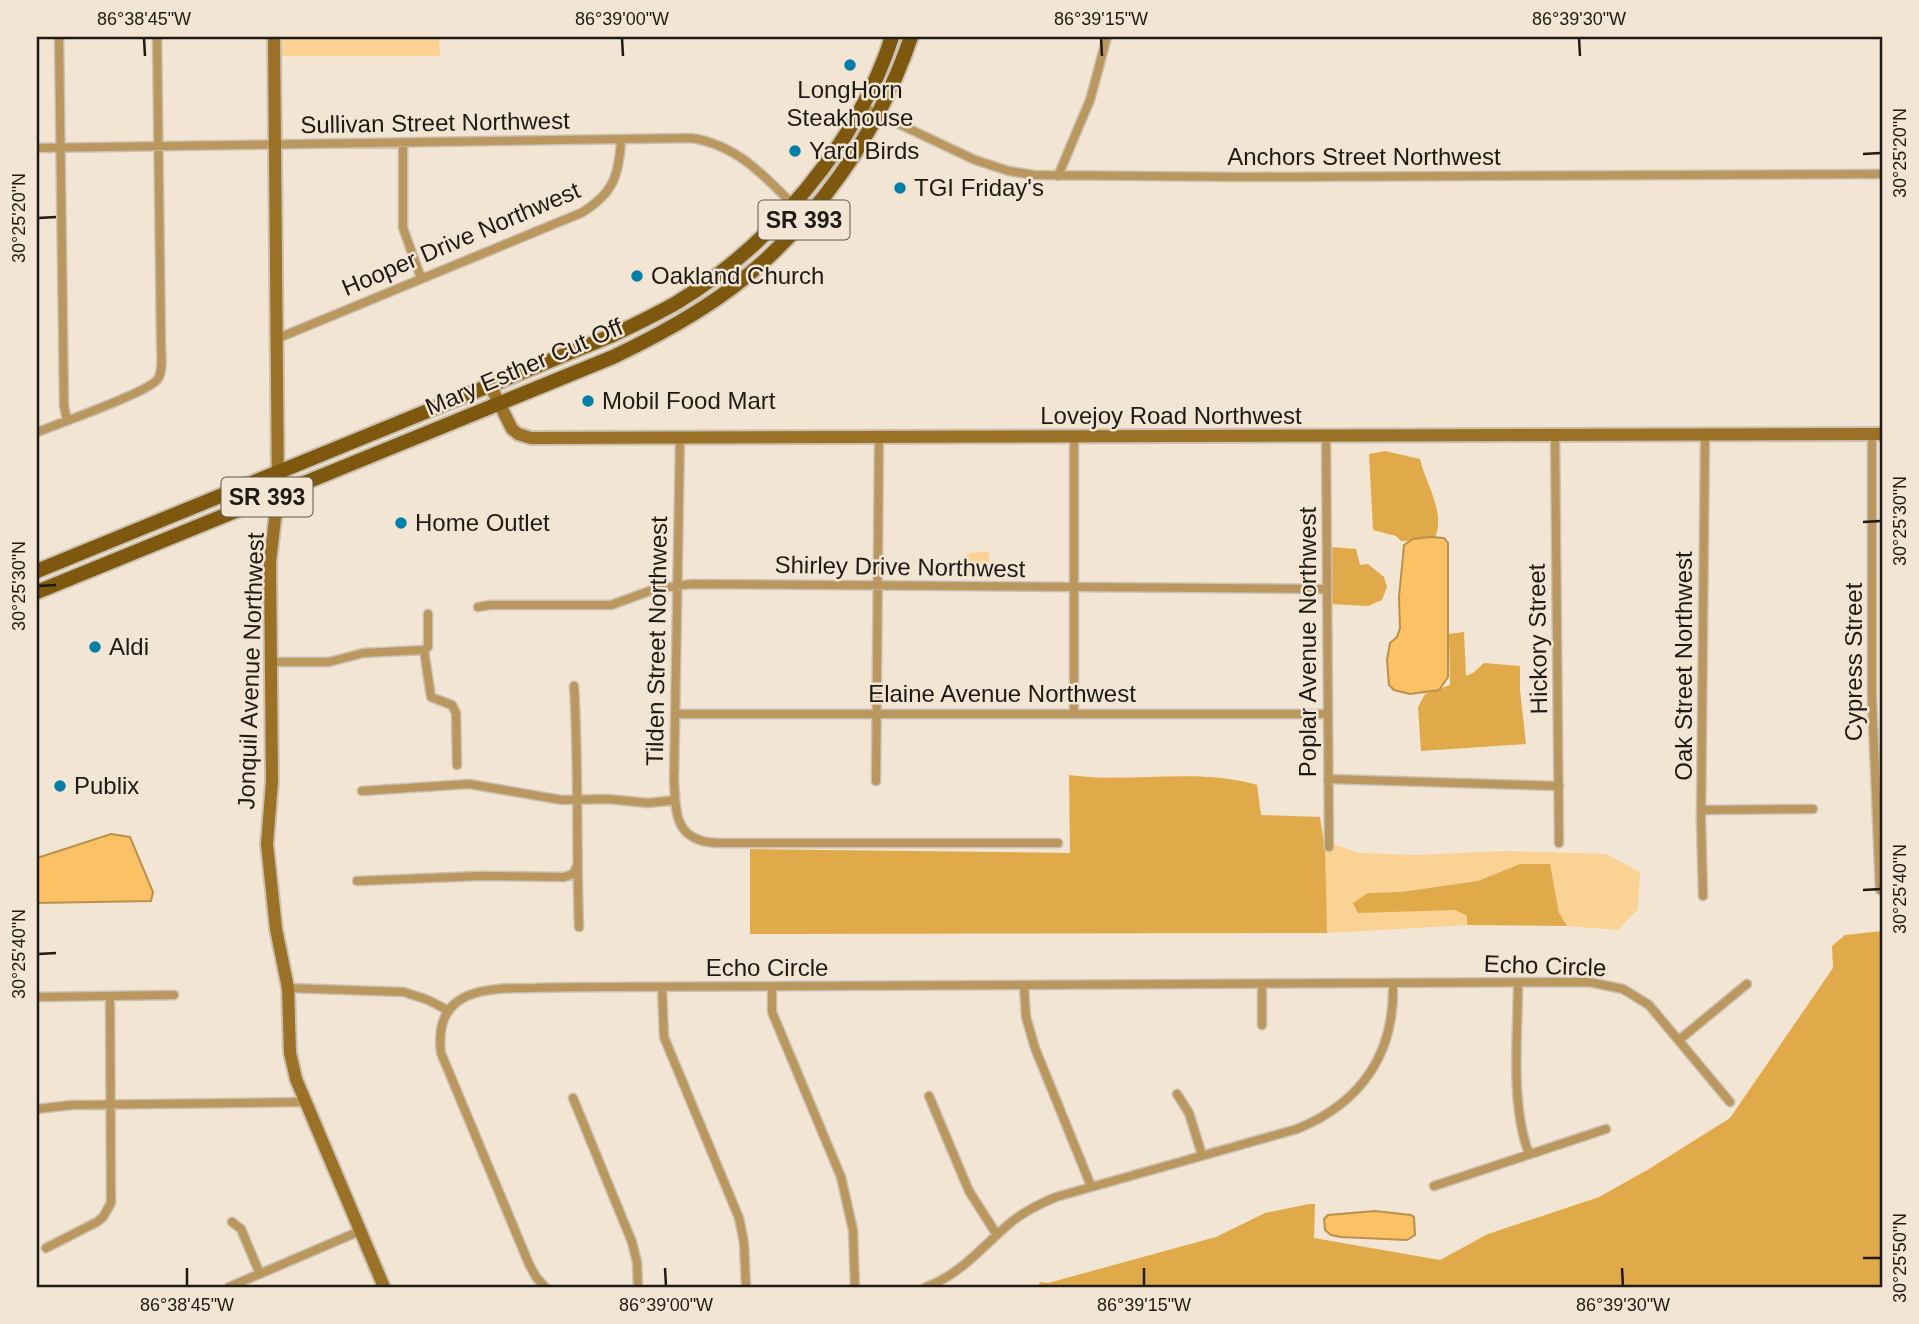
<svg xmlns="http://www.w3.org/2000/svg" width="1919" height="1324" font-family="Arial,sans-serif">
	<rect width="100%" height="100%" fill="#f2e5d3"/>
	<path fill="#fad294" d="M 278,37 L 439,37 L 440,56 L 278,56 Z
		M 989,552 L 989,575 L 967,575 L 967,553 Z
		M 1323,841 L 1325,852 L 1333,852 L 1333,844 L 1359,853 L 1416,855 L 1505,851 L 1606,854 L 1640,872 L 1638,909 L 1618,930 L 1567,926 L 1559,914 L 1550,864 L 1520,864 L 1478,881 L 1401,892 L 1368,893 L 1425,910 L 1455,910 L 1467,916 L 1467,925 L 1327,933 Z"/>
	<path fill="#e0a949" d="M 1385,451 L 1420,459 C 1426,485 1447,514 1434,540 L 1401,541 L 1396,536 L 1373,530 L 1369,454 Z
		M 1330,547 L 1356,549 L 1360,565 L 1368,564 L 1384,577 L 1387,587 L 1382,600 L 1368,606 L 1330,604 Z
		M 1464,632 L 1466,676 L 1473,673 L 1484,663 L 1520,666 L 1520,690 L 1526,744 L 1421,751 L 1418,707 L 1425,694 L 1450,685 L 1449,634 Z
		M 1069,775 C 1132,784 1197,767 1257,785 L 1261,815 L 1320,817 L 1325,849 L 1327,933 L 750,934 L 750,849 L 1070,853 Z
		M 1520,864 L 1550,864 L 1559,913 L 1567,926 L 1467,925 L 1467,916 L 1455,910 L 1358,913 L 1353,903 L 1368,893 L 1401,892 L 1478,881 Z
		M 1882,931 L 1882,1287 L 1038,1287 L 1040,1282 L 1048,1283 L 1216,1237 L 1265,1213 L 1309,1204 L 1315,1204 L 1314,1238 L 1440,1260 L 1488,1234 L 1599,1197 L 1649,1169 L 1730,1118 L 1833,968 L 1832,946 L 1845,935 Z"/>
	<path fill="#fbc265" stroke="#b9904d" stroke-width="2" d="M 1430,537 L 1444,538 L 1448,543 L 1448,677 L 1439,690 L 1410,694 L 1394,690 L 1389,685 L 1387,660 L 1390,643 L 1397,637 L 1400,628 L 1399,597 L 1404,545 L 1413,539 Z
		M 111,834 L 130,837 L 153,892 L 151,901 L 37,903 L 37,858 Z
		M 1375,1211 L 1411,1215 L 1414,1217 L 1415,1235 L 1407,1240 L 1341,1237 L 1331,1235 L 1325,1230 L 1324,1219 L 1328,1215 Z"/>
	<g fill="none" stroke-linecap="round" stroke-linejoin="round">
		<g stroke="#ccc1b1" stroke-width="11">
			<path id="street" d="M 59,37 L 64,406 L 67,420
				M 861,106 L 975,160 L 1009,171 L 1034,175 L 1245,177 L 1882,174
				M 403,143 L 403,228 L 421,278
				M 37,148 L 691,138 C 741,145 772,184 806,218
				M 1058,176 L 1090,100 L 1107,37
				M 276,339 L 581,213 C 613,194 619,176 621,140
				M 37,432 C 58,424 146,393 157,380 C 164,372 161,354 161,343 L 157,37
				M 1872,434 L 1872,699 L 1880,890
				M 1555,435 L 1559,843
				M 1326,436 L 1329,847
				M 680,438 L 674,780 C 676,815 675,841 717,843 L 1058,843
				M 478,607 L 490,605 L 611,605 L 658,588 L 692,584 L 1326,589
				M 424,650 L 431,697 L 452,705 L 456,713 L 457,765
				M 271,662 L 329,662 L 363,653 L 424,650 L 428,647 L 428,614
				M 574,686 C 579,766 576,846 579,927
				M 1074,713 L 1074,437
				M 676,714 L 1327,714
				M 1328,779 L 1559,786
				M 876,781 L 879,437
				M 362,791 L 469,784 L 562,800 L 608,799 L 648,803 L 675,800
				M 1702,810 L 1813,809
				M 357,881 L 479,876 L 564,877 L 573,874 L 577,866
				M 1703,896 L 1701,820 L 1705,435
				M 1518,983 C 1518,1037 1510,1103 1529,1154
				M 1024,986 L 1026,1017 L 1035,1048 L 1091,1186
				M 662,987 L 664,1037 L 739,1218 L 744,1243 L 746,1287
				M 772,987 L 772,1012 L 841,1177 L 853,1230 L 855,1287
				M 288,988 L 404,992 L 428,1000 L 449,1011
				M 37,997 L 174,995
				M 1262,1025 L 1262,985
				M 1679,1040 L 1747,984
				M 1177,1094 L 1189,1113 L 1202,1155
				M 929,1096 L 969,1191 L 997,1235
				M 573,1098 L 632,1242 L 637,1262 L 638,1287
				M 37,1109 L 72,1105 L 305,1102
				M 1434,1186 L 1606,1129
				M 232,1222 L 241,1229 L 260,1274
				M 46,1248 L 97,1222 L 103,1217 L 111,1203 L 110,996
				M 229,1287 L 360,1231
				M 545,1287 L 536,1277 L 529,1264 L 441,1053 C 433,988 487,988 534,988 C 557,987 580,987 604,987 L 1589,982 L 1623,989 L 1649,1005 L 1730,1102
				M 926,1287 C 960,1275 982,1247 1009,1224 C 1023,1212 1039,1204 1056,1197 L 1297,1129 C 1361,1103 1395,1054 1393,984"/>
		</g>
		<g stroke="#ccc1b1" stroke-width="16">
			<path id="secondary" d="M 274,37 L 278,493 L 270,562 L 272,782 L 267,844 L 276,929 L 288,988 L 290,1053 L 296,1079 L 384,1287
				M 490,385 L 512,429 L 518,434 L 531,438 L 1882,434"/>
		</g>
		<g stroke="#ccc1b1" stroke-width="18">
			<path id="primary" d="M 37,571 L 613,335 C 634,325 655,315 676,303 C 771,246 858,143 892,37
				M 37,592 L 613,357 C 655,337 696,315 733,287 C 815,224 878,134 911,37"/>
		</g>
		<use href="#street" stroke="#ba975f" stroke-width="8"/>
		<use href="#secondary" stroke="#9a7127" stroke-width="12"/>
		<use href="#primary" stroke="#7d580e" stroke-width="14"/>
	</g>
	<path fill="none" stroke="#1f1b14" stroke-width="2.5" d="M 144,38 L 145,56M 622,38 L 623,56M 1101,38 L 1102,56M 1579,38 L 1580,56M 1863,154 L 1881,153M 38,218 L 56,217M 1863,522 L 1881,521M 38,586 L 56,585M 1863,890 L 1881,889M 38,954 L 56,953M 1863,1258 L 1881,1258M 187,1268 L 187,1286M 665,1268 L 666,1286M 1144,1268 L 1144,1286M 1622,1268 L 1623,1286"/>
	<g fill="#067fa6" stroke="#f2e5d3" stroke-width="2.5">
		<circle cx="850" cy="65" r="7"/>
		<circle cx="795" cy="151" r="7"/>
		<circle cx="900" cy="188" r="7"/>
		<circle cx="637" cy="276" r="7"/>
		<circle cx="588" cy="401" r="7"/>
		<circle cx="401" cy="523" r="7"/>
		<circle cx="95" cy="647" r="7"/>
		<circle cx="60" cy="786" r="7"/>
	</g>
	<g text-anchor="middle" stroke-width="5" stroke-linejoin="round" paint-order="stroke">
		<g fill="#f2e5d3" stroke="#5e584d" stroke-width="2">
			<rect x="758.5" y="200.5" width="91" height="39" rx="5"/>
			<rect x="221.5" y="477.5" width="91" height="39" rx="5"/>
		</g>
		<g font-size="23" font-weight="bold" fill="#1f1b14">
			<text x="804" y="228">SR 393</text>
			<text x="267" y="505">SR 393</text>
		</g>
		<g font-size="24" fill="#1f1b14" stroke="#f2e5d3" text-anchor="start">
			<text x="850" y="98" text-anchor="middle">LongHorn<tspan x="850" dy="28">Steakhouse</tspan></text>
			<text x="809" y="159">Yard Birds</text>
			<text x="914" y="196">TGI Friday's</text>
			<text x="651" y="284">Oakland Church</text>
			<text x="602" y="409">Mobil Food Mart</text>
			<text x="415" y="531">Home Outlet</text>
			<text x="109" y="655">Aldi</text>
			<text x="74" y="794">Publix</text>
		</g>
		<g font-size="24" fill="#1f1b14" stroke="#f2e5d3">
			<text transform="translate(435 123) rotate(-1)" y="8">Sullivan Street Northwest</text>
			<text x="1364" y="165">Anchors Street Northwest</text>
			<text transform="translate(461 239) rotate(-23)" y="8">Hooper Drive Northwest</text>
			<text transform="translate(524 367) rotate(-23)" y="8">Mary Esther Cut Off</text>
			<text x="1171" y="424">Lovejoy Road Northwest</text>
			<text transform="translate(900 567) rotate(1)" y="8">Shirley Drive Northwest</text>
			<text transform="translate(1538 639) rotate(-91)" y="8">Hickory Street</text>
			<text transform="translate(657 641) rotate(-89)" y="8">Tilden Street Northwest</text>
			<text transform="translate(1308 642) rotate(-90)" y="8">Poplar Avenue Northwest</text>
			<text transform="translate(1854 662) rotate(-90)" y="8">Cypress Street</text>
			<text transform="translate(1684 666) rotate(-90)" y="8">Oak Street Northwest</text>
			<text transform="translate(251 671) rotate(-88)" y="8">Jonquil Avenue Northwest</text>
			<text x="1002" y="702">Elaine Avenue Northwest</text>
			<text transform="translate(1545 966) rotate(2)" y="8">Echo Circle</text>
			<text x="767" y="976">Echo Circle</text>
		</g>
	</g>
	<rect width="1919" height="1324" fill="none" stroke="#f2e5d3" stroke-width="77"/>
	<rect x="38" y="38" width="1843" height="1248" fill="none" stroke="#1f1b14" stroke-width="2.5"/>
	<g font-size="18" text-anchor="middle" fill="#1f1b14">
		<text x="144" y="25">86°38'45"W</text>
		<text x="622" y="25">86°39'00"W</text>
		<text x="1101" y="25">86°39'15"W</text>
		<text x="1579" y="25">86°39'30"W</text>
		<text transform="translate(1900 153) rotate(-90)" y="6">30°25'20"N</text>
		<text transform="translate(19 218) rotate(-90)" y="6">30°25'20"N</text>
		<text transform="translate(1900 521) rotate(-90)" y="6">30°25'30"N</text>
		<text transform="translate(19 586) rotate(-90)" y="6">30°25'30"N</text>
		<text transform="translate(1900 889) rotate(-90)" y="6">30°25'40"N</text>
		<text transform="translate(19 954) rotate(-90)" y="6">30°25'40"N</text>
		<text transform="translate(1900 1258) rotate(-90)" y="6">30°25'50"N</text>
		<text x="187" y="1311">86°38'45"W</text>
		<text x="666" y="1311">86°39'00"W</text>
		<text x="1144" y="1311">86°39'15"W</text>
		<text x="1623" y="1311">86°39'30"W</text>
	</g>
</svg>
